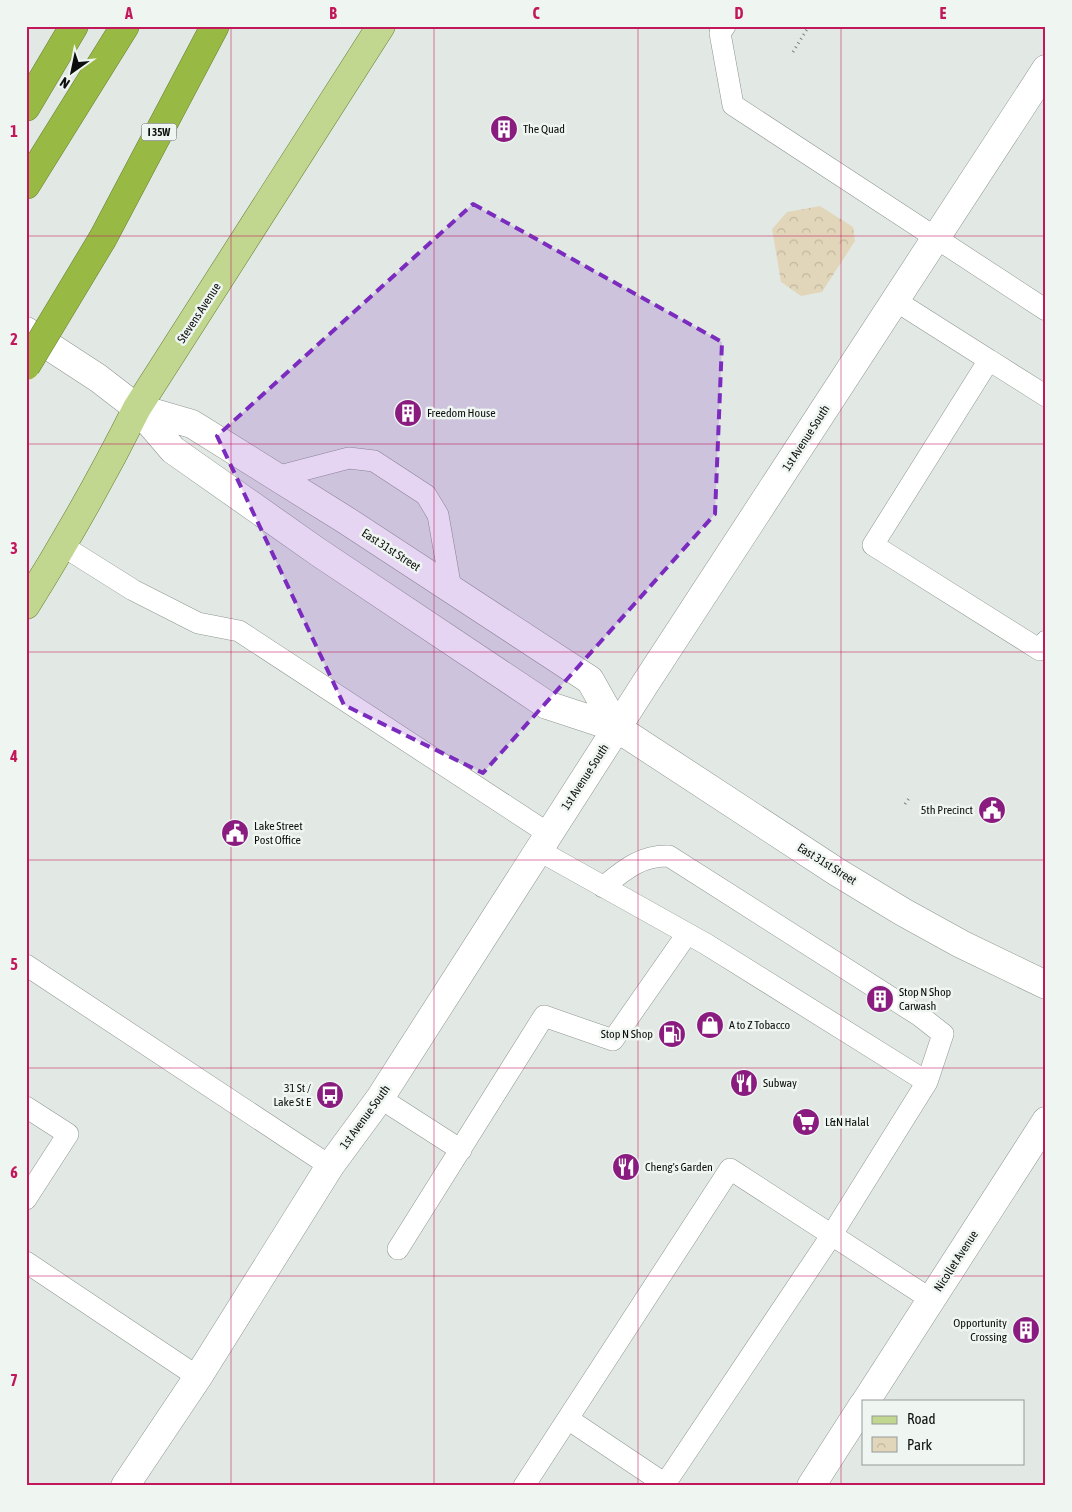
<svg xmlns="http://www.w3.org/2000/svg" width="1072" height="1512" font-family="'Asap Condensed',sans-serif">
	<defs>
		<pattern id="park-crowns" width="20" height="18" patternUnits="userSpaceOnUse" patternTransform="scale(1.25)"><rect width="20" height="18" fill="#e2d6ba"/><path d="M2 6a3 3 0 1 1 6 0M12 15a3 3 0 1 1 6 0" fill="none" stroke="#c1b69f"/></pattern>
	</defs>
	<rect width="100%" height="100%" fill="#e2e9e4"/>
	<path fill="url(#park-crowns)" d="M 820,206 L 853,227 L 855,241 L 822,292 L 801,296 L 781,282 L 772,229 L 787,212 Z"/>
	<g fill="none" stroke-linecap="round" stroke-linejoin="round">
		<g stroke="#8f9692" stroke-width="22">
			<path id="service" d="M 725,26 L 720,33 L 733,105 L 1046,310
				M 896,301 L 989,360
				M 1046,396 L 989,360 L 873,545 L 1040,650 L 1046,641
				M 276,477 L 349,458 L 374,461 L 426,495 L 438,515 L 451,589
				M 63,546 L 133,590 L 198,623 L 239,631 L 549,834
				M 538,850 L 706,944 L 927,1082 L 831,1236 L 665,1484 L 668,1486
				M 603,887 C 624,870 641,855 669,856 L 920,1016 L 943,1034 L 927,1082
				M 26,965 L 330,1166
				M 380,1098 L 461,1150
				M 26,1107 L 68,1134 L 26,1199
				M 398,1249 L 544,1016 L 613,1040 L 687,934
				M 26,1262 L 198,1377
				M 568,1419 L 665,1484 L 663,1486
				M 524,1486 L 730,1169 L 932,1300"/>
		</g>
		<g stroke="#8f9692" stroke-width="29">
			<path id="minor" d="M 125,1486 L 198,1377 L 330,1166 L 380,1098 L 645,684 L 1046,69"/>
		</g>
		<g stroke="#8f9692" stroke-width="29">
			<path id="tertiary" d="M 26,331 L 98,378 L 137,408 L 173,450 L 318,552 L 547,705 L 617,728 L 837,872 L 903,912 L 961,944 L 1046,985
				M 137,408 L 192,424 L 344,519 L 590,680 L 617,728"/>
		</g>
		<g stroke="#8f9692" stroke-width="29">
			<path id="secondary" d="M 866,1401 L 1046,1121
				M 811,1486 L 863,1405"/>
		</g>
		<g stroke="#677e31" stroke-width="29">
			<path id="primary" d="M 26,605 C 66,541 103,476 137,408 L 381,26"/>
		</g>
		<g stroke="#677e31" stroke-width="29">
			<path id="motorway" d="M 26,107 L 74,26
				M 26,185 L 125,26
				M 103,238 L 215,26"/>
		</g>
		<path stroke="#7b807d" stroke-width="3" stroke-dasharray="1 4" stroke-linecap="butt" d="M 793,52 L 809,26
			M 905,804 L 910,797"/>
		<use href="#service" stroke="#fff" stroke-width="21"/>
		<use href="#minor" stroke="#fff" stroke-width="28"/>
		<use href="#tertiary" stroke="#fff" stroke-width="28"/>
		<use href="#secondary" stroke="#fff" stroke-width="28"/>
		<use href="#primary" stroke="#c1d68f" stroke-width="28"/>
		<use href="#motorway" stroke="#98ba44" stroke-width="28"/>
		<g stroke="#677e31" stroke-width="29" stroke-linecap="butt">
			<path id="motorway-bridge" d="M 26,366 L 103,238"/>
		</g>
		<use href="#motorway-bridge" stroke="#98ba44" stroke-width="28"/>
	</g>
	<path fill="#7b2cbf" fill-opacity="0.2" stroke="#7b2cbf" stroke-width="4" stroke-dasharray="10 6" stroke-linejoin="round" d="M 473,204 L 722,342 L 715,514 L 483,773 L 344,705 L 217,436 Z"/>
	<path fill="none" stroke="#c2185b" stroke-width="1" stroke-opacity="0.55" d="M 231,26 L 231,1486M 434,26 L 434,1486M 638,26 L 638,1486M 841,26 L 841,1486M 26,236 L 1046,236M 26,444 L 1046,444M 26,652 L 1046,652M 26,860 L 1046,860M 26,1068 L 1046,1068M 26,1276 L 1046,1276"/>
	<defs>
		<g id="building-disc" transform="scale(1.4375)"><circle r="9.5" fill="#8a1c80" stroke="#eff6f2"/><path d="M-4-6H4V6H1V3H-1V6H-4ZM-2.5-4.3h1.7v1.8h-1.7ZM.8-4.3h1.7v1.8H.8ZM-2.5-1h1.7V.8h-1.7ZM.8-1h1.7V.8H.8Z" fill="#fff"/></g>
		<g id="civic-disc" transform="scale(1.4375)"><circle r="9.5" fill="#8a1c80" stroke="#eff6f2"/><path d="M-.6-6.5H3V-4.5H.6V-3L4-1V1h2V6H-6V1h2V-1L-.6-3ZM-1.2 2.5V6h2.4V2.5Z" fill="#fff"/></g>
		<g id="shop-disc" transform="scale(1.4375)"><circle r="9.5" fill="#8a1c80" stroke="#eff6f2"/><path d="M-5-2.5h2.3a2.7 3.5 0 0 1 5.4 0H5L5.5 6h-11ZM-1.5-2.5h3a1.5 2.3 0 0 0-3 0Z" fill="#fff"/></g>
		<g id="fuel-disc" transform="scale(1.4375)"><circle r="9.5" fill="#8a1c80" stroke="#eff6f2"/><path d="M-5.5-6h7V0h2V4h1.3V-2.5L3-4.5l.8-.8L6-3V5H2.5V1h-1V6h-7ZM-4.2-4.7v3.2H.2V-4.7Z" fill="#fff"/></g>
		<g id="restaurant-disc" transform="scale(1.4375)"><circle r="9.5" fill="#8a1c80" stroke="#eff6f2"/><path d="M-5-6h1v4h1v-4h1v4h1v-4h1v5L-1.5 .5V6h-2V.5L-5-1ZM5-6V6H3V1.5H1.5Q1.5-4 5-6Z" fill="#fff"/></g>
		<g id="bus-disc" transform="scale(1.4375)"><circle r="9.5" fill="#8a1c80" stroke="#eff6f2"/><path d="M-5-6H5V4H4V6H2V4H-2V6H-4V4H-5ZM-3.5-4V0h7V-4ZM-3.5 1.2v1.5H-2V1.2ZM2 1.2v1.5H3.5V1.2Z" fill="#fff"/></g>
		<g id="supermarket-disc" transform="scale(1.4375)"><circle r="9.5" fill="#8a1c80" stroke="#eff6f2"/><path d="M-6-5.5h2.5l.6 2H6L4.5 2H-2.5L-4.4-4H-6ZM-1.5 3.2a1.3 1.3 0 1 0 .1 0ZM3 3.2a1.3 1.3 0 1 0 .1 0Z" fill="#fff"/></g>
	</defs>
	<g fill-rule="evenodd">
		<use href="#building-disc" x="504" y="129"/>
		<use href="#building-disc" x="408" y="413"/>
		<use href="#civic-disc" x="992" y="810"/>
		<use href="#civic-disc" x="235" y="833"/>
		<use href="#building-disc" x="880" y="999"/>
		<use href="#shop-disc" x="710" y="1025"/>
		<use href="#fuel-disc" x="672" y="1034"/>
		<use href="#restaurant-disc" x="744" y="1083"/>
		<use href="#bus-disc" x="330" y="1095"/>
		<use href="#supermarket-disc" x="806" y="1122"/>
		<use href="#restaurant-disc" x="626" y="1167"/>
		<use href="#building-disc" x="1026" y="1330"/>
	</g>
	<g text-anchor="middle" stroke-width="5" stroke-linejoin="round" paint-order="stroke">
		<rect fill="#eff6f2" stroke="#515452" stroke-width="1" x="141.5" y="123.5" width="35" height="17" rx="4"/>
		<g font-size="11" font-weight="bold" fill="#0d0f0e">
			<text x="159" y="136">I 35W</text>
		</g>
		<g font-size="12" fill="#0d0f0e" stroke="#eff6f2" text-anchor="start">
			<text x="523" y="133">The Quad</text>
			<text x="427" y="417">Freedom House</text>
			<text x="973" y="814" text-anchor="end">5th Precinct</text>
			<text x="254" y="830">Lake Street<tspan x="254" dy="14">Post Office</tspan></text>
			<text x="899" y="996">Stop N Shop<tspan x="899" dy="14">Carwash</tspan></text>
			<text x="729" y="1029">A to Z Tobacco</text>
			<text x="653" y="1038" text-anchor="end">Stop N Shop</text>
			<text x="763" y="1087">Subway</text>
			<text x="311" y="1092" text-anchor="end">31 St /<tspan x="311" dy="14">Lake St E</tspan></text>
			<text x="825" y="1126">L&amp;N Halal</text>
			<text x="645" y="1171">Cheng's Garden</text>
			<text x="1007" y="1327" text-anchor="end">Opportunity<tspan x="1007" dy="14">Crossing</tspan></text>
		</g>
		<g font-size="12" fill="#0d0f0e" stroke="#eff6f2">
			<text transform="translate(199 313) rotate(-57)" y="4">Stevens Avenue</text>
			<text transform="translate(806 438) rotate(-57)" y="4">1st Avenue South</text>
			<text transform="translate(391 550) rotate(33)" y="4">East 31st Street</text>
			<text transform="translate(585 777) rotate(-57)" y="4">1st Avenue South</text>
			<text transform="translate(827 864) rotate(32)" y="4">East 31st Street</text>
			<text transform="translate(365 1117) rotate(-54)" y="4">1st Avenue South</text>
			<text transform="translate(956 1261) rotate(-57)" y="4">Nicollet Avenue</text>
		</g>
	</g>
	<rect width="1072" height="1512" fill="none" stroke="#eff6f2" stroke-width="55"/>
	<rect x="862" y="1400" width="162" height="65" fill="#eff6f2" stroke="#959a97"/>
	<rect x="872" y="1416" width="25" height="8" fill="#c1d68f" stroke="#959a97"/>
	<text x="907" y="1424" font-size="15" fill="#0d0f0e">Road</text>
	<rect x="872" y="1437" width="25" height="15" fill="url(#park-crowns)" stroke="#959a97"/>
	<text x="907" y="1450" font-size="15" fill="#0d0f0e">Park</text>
	<g transform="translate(72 72) rotate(213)" stroke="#eff6f2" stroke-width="4" paint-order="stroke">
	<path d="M0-4L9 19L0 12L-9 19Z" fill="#0d0f0e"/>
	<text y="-8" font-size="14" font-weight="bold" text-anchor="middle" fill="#0d0f0e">N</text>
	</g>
	<rect x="28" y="28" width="1016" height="1456" fill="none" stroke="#c2185b" stroke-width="2"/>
	<g font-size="16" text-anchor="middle" font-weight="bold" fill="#c2185b">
		<text x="129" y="19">A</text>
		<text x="333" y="19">B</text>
		<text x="536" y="19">C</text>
		<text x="739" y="19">D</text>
		<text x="943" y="19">E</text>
		<text x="14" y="137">1</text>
		<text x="14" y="345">2</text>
		<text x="14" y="554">3</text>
		<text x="14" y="762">4</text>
		<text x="14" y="970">5</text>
		<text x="14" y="1178">6</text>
		<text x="14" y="1386">7</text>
	</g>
</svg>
